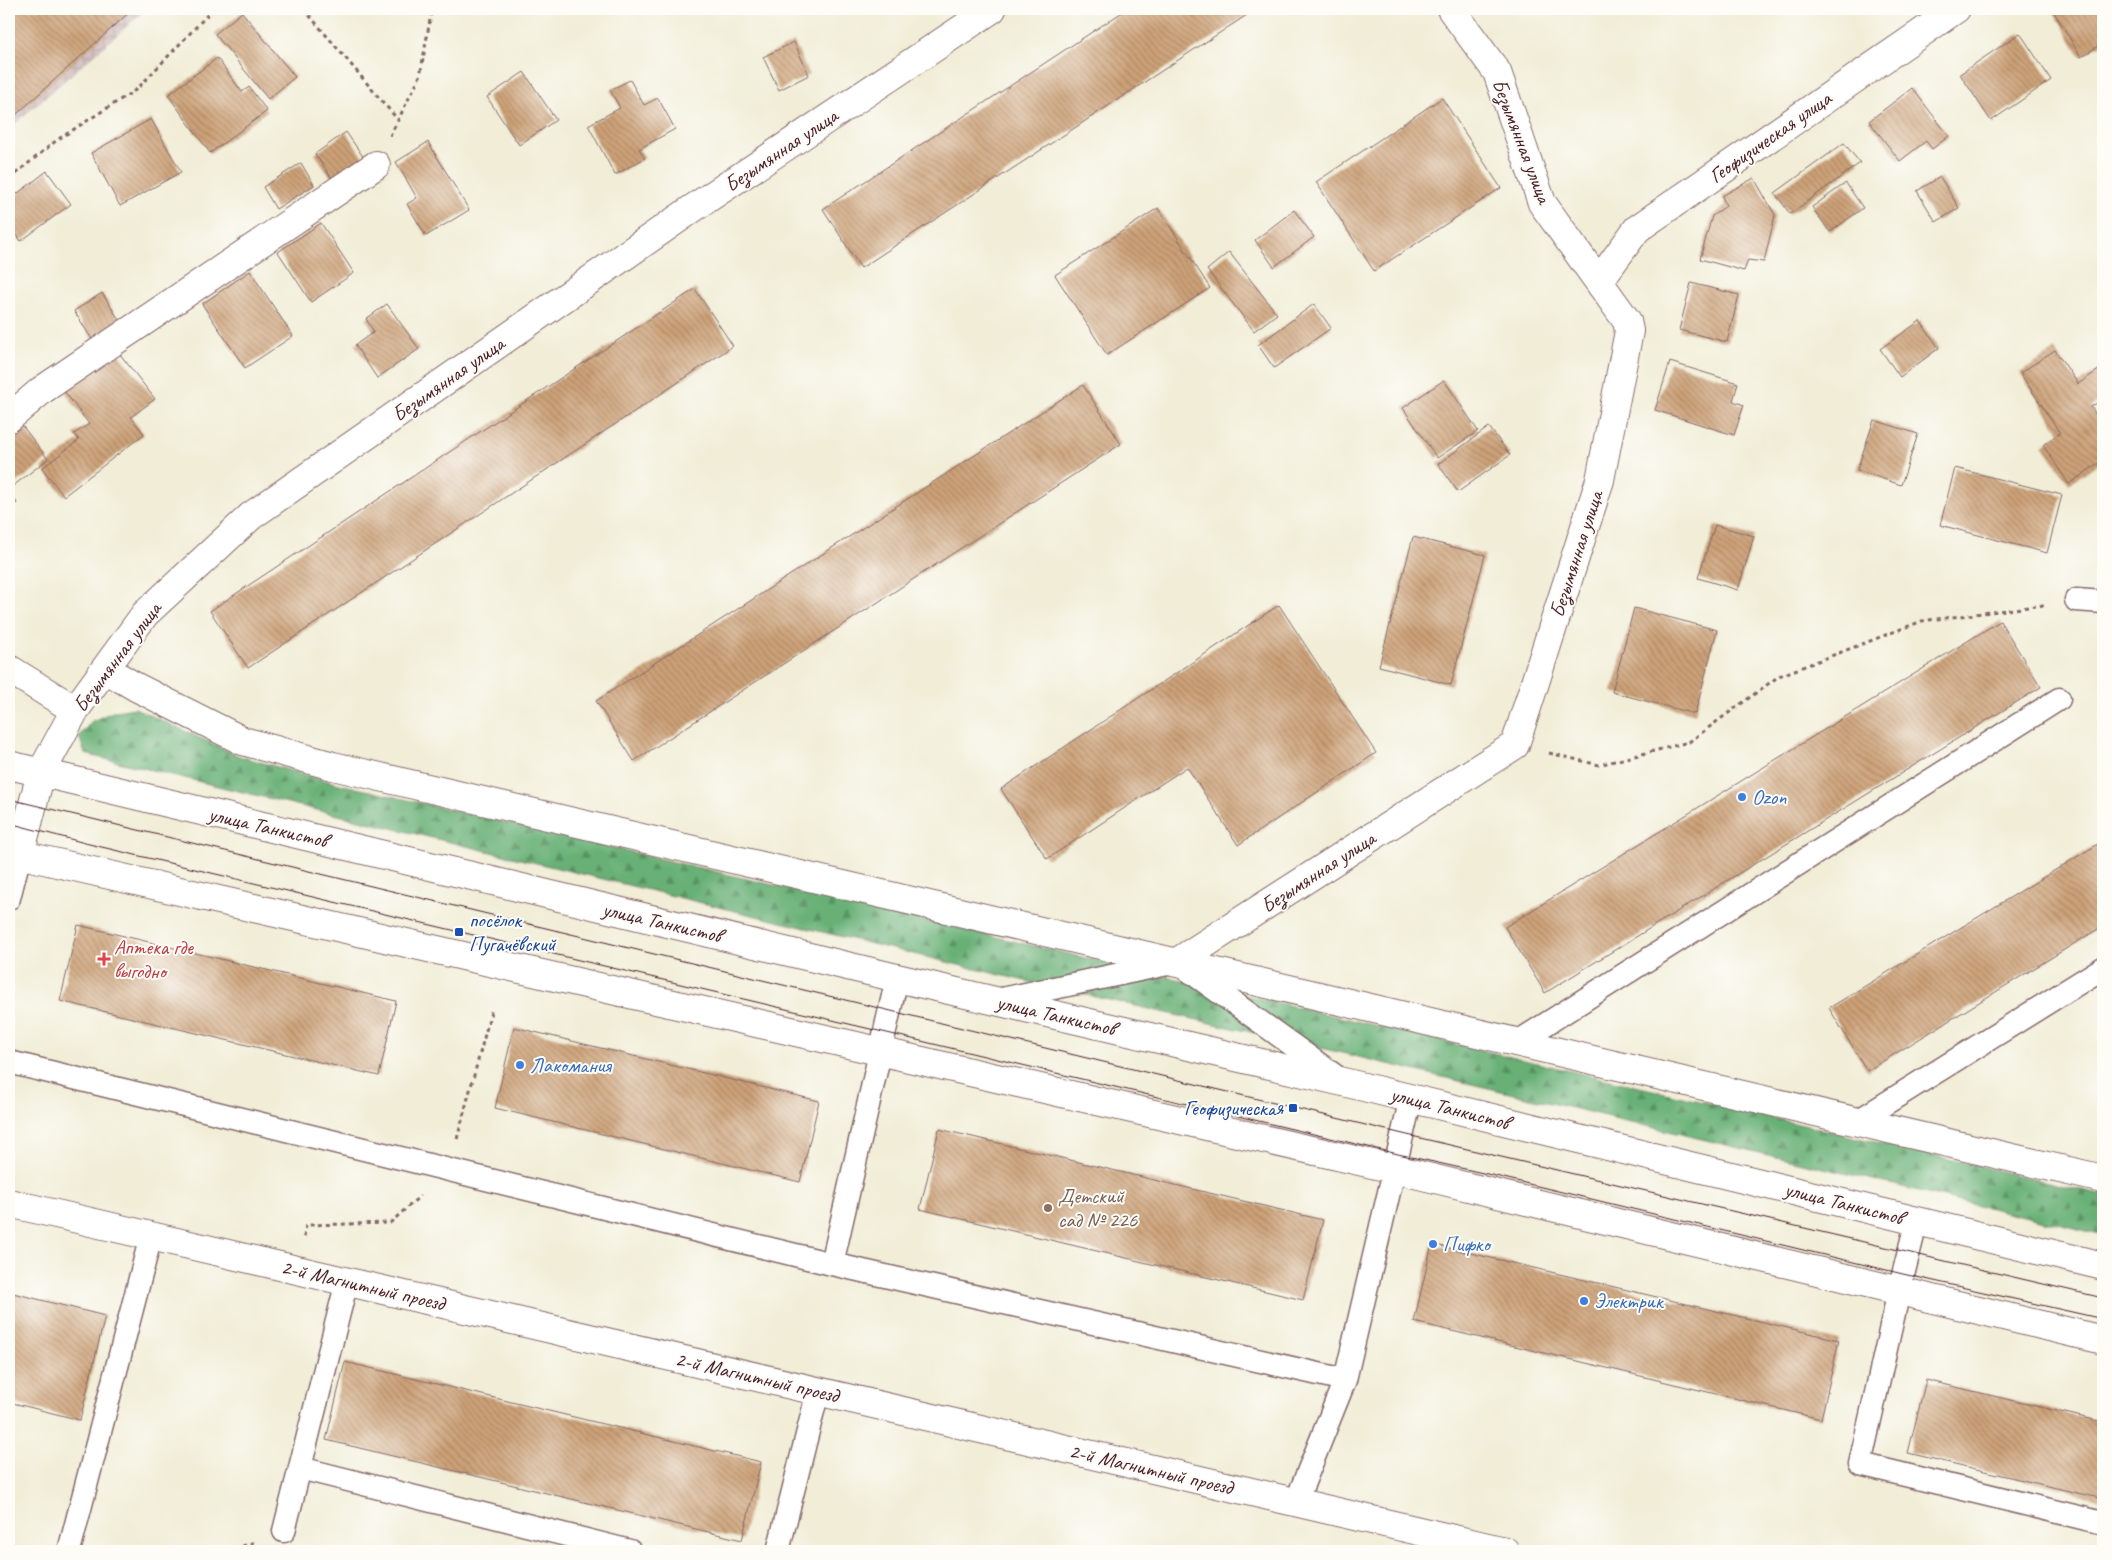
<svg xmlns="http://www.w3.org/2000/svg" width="2112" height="1560" font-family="Caveat,sans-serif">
	<defs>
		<pattern id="industrial-grid" width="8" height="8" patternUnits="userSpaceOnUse" patternTransform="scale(1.25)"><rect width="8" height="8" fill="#d1bfbf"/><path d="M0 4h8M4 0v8" fill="none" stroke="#b5a4a4"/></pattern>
		<pattern id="forest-firs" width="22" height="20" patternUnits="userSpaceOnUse" patternTransform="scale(1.25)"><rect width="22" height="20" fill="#67b076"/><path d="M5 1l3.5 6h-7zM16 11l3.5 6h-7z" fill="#578f61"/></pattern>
		<pattern id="building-back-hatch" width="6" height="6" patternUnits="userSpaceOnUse" patternTransform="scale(1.25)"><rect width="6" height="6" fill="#cda278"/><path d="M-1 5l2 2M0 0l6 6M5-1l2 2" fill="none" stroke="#a88363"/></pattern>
	</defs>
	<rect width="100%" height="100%" fill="#fdfcf7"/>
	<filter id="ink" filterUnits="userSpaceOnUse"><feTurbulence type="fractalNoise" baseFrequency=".02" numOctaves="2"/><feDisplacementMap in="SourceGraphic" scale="10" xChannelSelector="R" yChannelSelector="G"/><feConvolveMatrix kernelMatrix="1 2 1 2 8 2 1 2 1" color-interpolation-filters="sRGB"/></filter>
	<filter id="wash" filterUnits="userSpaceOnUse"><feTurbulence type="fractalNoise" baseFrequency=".0096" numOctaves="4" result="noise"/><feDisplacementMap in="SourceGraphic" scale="20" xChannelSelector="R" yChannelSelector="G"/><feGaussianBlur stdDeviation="1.12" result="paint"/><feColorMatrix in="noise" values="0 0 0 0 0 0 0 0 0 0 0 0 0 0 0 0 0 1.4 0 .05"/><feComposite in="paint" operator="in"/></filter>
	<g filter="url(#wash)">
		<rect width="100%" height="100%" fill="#f1edd7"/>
		<path fill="url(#industrial-grid)" d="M 9,9 L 147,9 L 9,129 Z"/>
		<path fill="url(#forest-firs)" stroke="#586850" d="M 135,708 L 239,756 L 331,782 L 2103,1195 L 2103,1235 L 1325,1049 L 1021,980 L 85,754 L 79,736 L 92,721 L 115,711 Z"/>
		<g id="blocks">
			<path fill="url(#building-back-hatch)" d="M 9,9 L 133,9 L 9,121 Z
				M 1127,9 L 1256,9 L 861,268 L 823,209 Z
				M 2052,9 L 2103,9 L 2103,43 L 2081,57 Z
				M 242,12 L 295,77 L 268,99 L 215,34 Z
				M 2020,33 L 2051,80 L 1991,121 L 1960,74 Z
				M 794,42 L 809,75 L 779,90 L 763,57 Z
				M 217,58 L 242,92 L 249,87 L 267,111 L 210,153 L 168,95 Z
				M 524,72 L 556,120 L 519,145 L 487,97 Z
				M 630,80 L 644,105 L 658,98 L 675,129 L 639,149 L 645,158 L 615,175 L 588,125 L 620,108 L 610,90 Z
				M 1912,88 L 1949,136 L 1932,149 L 1926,141 L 1900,161 L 1869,121 Z
				M 1442,98 L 1501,188 L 1374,271 L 1316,182 Z
				M 151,119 L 181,172 L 120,206 L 91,153 Z
				M 346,132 L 364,158 L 333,180 L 315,154 Z
				M 428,142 L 469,210 L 426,236 L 407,204 L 417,198 L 396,162 Z
				M 1844,143 L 1860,163 L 1790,214 L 1775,193 Z
				M 301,163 L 314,185 L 276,209 L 263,187 Z
				M 47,171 L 71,204 L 21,241 L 9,224 L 9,200 Z
				M 1940,177 L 1959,208 L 1936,222 L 1917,191 Z
				M 1754,178 L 1775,215 L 1764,262 L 1748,260 L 1744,271 L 1700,259 L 1712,216 L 1726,206 L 1722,196 Z
				M 1846,183 L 1863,208 L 1830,232 L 1812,207 Z
				M 1158,208 L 1210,288 L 1107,355 L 1055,275 Z
				M 1294,210 L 1314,237 L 1274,267 L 1255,240 Z
				M 321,223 L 354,273 L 311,302 L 278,252 Z
				M 1229,252 L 1277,314 L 1254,331 L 1207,270 Z
				M 250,271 L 293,336 L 245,368 L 202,304 Z
				M 1691,283 L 1739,295 L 1727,342 L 1679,330 Z
				M 695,289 L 733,346 L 248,668 L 210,611 Z
				M 102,293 L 123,326 L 95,344 L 74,311 Z
				M 387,304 L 419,349 L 377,378 L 355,345 L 374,332 L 366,319 Z
				M 1314,304 L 1331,328 L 1274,368 L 1258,345 Z
				M 1920,321 L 1939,348 L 1900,377 L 1880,349 Z
				M 2055,350 L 2078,384 L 2103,367 L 2103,399 L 2091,407 L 2103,425 L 2103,460 L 2069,484 L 2043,445 L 2060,433 L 2020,373 Z
				M 119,353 L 155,399 L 131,417 L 144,434 L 64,496 L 42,468 L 79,440 L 74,434 L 89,424 L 64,391 L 88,372 L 90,375 Z
				M 1670,362 L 1738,383 L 1733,401 L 1744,405 L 1734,435 L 1655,410 Z
				M 1444,380 L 1478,431 L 1437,458 L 1403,408 Z
				M 1083,385 L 1121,444 L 634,761 L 596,701 Z
				M 1874,420 L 1918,434 L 1901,485 L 1857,470 Z
				M 20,423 L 48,459 L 9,489 L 9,432 Z
				M 1489,427 L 1510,455 L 1458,492 L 1438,464 Z
				M 1955,468 L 2062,495 L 2047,553 L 1940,525 Z
				M 9,492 L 17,503 L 9,509 Z
				M 1715,525 L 1754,536 L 1738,590 L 1698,578 Z
				M 1413,537 L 1485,555 L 1451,685 L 1379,666 Z
				M 1279,605 L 1376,753 L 1238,845 L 1187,767 L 1047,859 L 1001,789 Z
				M 1634,608 L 1717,630 L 1695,714 L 1612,692 Z
				M 2000,621 L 2041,687 L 1545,993 L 1505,927 Z
				M 2103,841 L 2103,926 L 1867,1071 L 1829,1008 Z
				M 78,925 L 396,1001 L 379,1076 L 60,1001 Z
				M 514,1027 L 819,1101 L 800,1182 L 495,1108 Z
				M 939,1129 L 1323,1220 L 1303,1300 L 920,1209 Z
				M 1432,1244 L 1839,1340 L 1821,1419 L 1414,1322 Z
				M 9,1292 L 105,1316 L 80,1420 L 9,1402 Z
				M 345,1362 L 761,1462 L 742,1540 L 326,1440 Z
				M 1926,1380 L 2103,1422 L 2103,1499 L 1908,1453 Z"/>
		</g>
	</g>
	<g filter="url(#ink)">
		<use href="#blocks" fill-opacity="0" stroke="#846767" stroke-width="1"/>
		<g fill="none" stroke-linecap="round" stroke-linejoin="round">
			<g stroke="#846767" stroke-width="25">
				<path id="service" d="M 2076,600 L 2103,602
					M 9,898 L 20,854
					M 997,1000 L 1177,962 L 1341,1080
					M 1516,1043 L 2059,699
					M 9,1062 L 832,1264 L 1345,1380
					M 1856,1122 L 2103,968
					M 1917,1220 L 1899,1291 L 1860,1464 L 2103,1523
					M 832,1264 L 897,978
					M 300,1468 L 630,1551
					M 1296,1502 L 1345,1380 L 1411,1098
					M 284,1531 L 347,1281
					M 69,1551 L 151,1236
					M 778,1551 L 818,1391"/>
			</g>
			<g stroke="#846767" stroke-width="30">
				<path id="minor" d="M 1599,281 L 1637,229 L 1956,9
					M 9,418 L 42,390 L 376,165
					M 9,669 L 75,710
					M 105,669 L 136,687 L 243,741 L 333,766 L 2103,1179
					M 20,854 L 41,773 L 75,710 L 145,614 L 251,516 L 692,209 L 992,9
					M 1177,962 L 1515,745 L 1600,480 L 1629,331 L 1627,321 L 1542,203 L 1497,72 L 1451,9
					M 9,1203 L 1505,1551"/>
			</g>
			<g stroke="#846767" stroke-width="30">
				<path id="secondary" d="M 9,765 L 897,978 L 1343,1082 L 2103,1266
					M 9,852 L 1394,1169 L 2103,1340"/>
			</g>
			<path stroke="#846767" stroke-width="3" stroke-dasharray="4 4" stroke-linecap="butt" d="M 304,9 L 398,120
				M 390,136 L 420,76 L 431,14 L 435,9
				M 9,179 L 57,140 L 137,89 L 213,9
				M 1549,753 L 1599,765 L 1689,742 L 1779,676 L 1922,621 L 2044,605
				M 457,1139 L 492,1008
				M 304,1237 L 306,1225 L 390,1223 L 420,1196
				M 227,1551 L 255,1542"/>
			<use href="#service" stroke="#fff" stroke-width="22"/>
			<use href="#minor" stroke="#fff" stroke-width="28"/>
			<use href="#secondary" stroke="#fff" stroke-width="28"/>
			<path stroke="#4a1f2b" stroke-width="1" d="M 9,799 L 1403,1134 L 2103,1298
				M 9,823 L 89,844 L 1398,1154 L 1483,1173 L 1903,1274 L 2103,1319"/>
		</g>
	</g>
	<g fill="#3f7fe0" stroke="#fdfcf7" stroke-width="2">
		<circle cx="1742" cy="797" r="5"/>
		<circle cx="520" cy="1065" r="5"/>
		<circle cx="1433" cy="1244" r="5"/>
		<circle cx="1584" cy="1301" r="5"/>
	</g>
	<g fill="#1a4fb4" stroke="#fdfcf7" stroke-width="2">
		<rect x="454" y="927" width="10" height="10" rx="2.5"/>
		<rect x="1288" y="1103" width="10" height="10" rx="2.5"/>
	</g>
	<path fill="#e0444e" stroke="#fdfcf7" stroke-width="2" d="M101.5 951.5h5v5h5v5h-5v5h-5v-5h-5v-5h5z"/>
	<circle fill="#8d6e63" stroke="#fdfcf7" stroke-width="2" cx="1048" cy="1208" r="5"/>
	<g text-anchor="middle" stroke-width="4" stroke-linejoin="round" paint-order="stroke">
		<g font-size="21" fill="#4a1f2b" stroke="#fdfcf7">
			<text transform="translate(1770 137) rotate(-35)" y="7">Геофизическая улица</text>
			<text transform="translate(1522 141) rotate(69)" y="7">Безымянная улица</text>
			<text transform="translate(781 150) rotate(-34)" y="7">Безымянная улица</text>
			<text transform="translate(448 379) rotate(-35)" y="7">Безымянная улица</text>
			<text transform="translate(1576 554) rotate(-72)" y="7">Безымянная улица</text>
			<text transform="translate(117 657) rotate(-53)" y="7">Безымянная улица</text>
			<text transform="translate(268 827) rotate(13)" y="7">улица Танкистов</text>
			<text transform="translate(1318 872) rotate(-33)" y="7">Безымянная улица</text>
			<text transform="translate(662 922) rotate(13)" y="7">улица Танкистов</text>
			<text transform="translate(1056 1015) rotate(13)" y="7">улица Танкистов</text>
			<text transform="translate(1450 1108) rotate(14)" y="7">улица Танкистов</text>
			<text transform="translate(1844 1203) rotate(14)" y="7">улица Танкистов</text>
			<text transform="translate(363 1285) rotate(13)" y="7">2-й Магнитный проезд</text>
			<text transform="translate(757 1377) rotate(13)" y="7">2-й Магнитный проезд</text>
			<text transform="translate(1151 1469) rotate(13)" y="7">2-й Магнитный проезд</text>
		</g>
		<g font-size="21" fill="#366cbe" stroke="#fdfcf7" text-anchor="start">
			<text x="1752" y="804">Ozon</text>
			<text x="530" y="1072">Лакомания</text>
			<text x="1443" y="1251">Пифко</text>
			<text x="1594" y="1308">Электрик</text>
		</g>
		<g font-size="21" fill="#164399" stroke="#fdfcf7" text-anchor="start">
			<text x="469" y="927">посёлок<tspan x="469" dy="24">Пугачёвский</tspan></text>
			<text x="1283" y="1115" text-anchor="end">Геофизическая</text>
		</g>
		<g font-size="21" fill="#be3a42" stroke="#fdfcf7" text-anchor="start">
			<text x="114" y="954">Аптека где<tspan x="114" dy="24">выгодно</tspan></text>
		</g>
		<g font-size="21" fill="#785e54" stroke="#fdfcf7" text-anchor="start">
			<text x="1058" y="1203">Детский<tspan x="1058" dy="24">сад № 226</tspan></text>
		</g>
	</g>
	<rect width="2112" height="1560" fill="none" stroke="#fdfcf7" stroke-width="30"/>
</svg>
